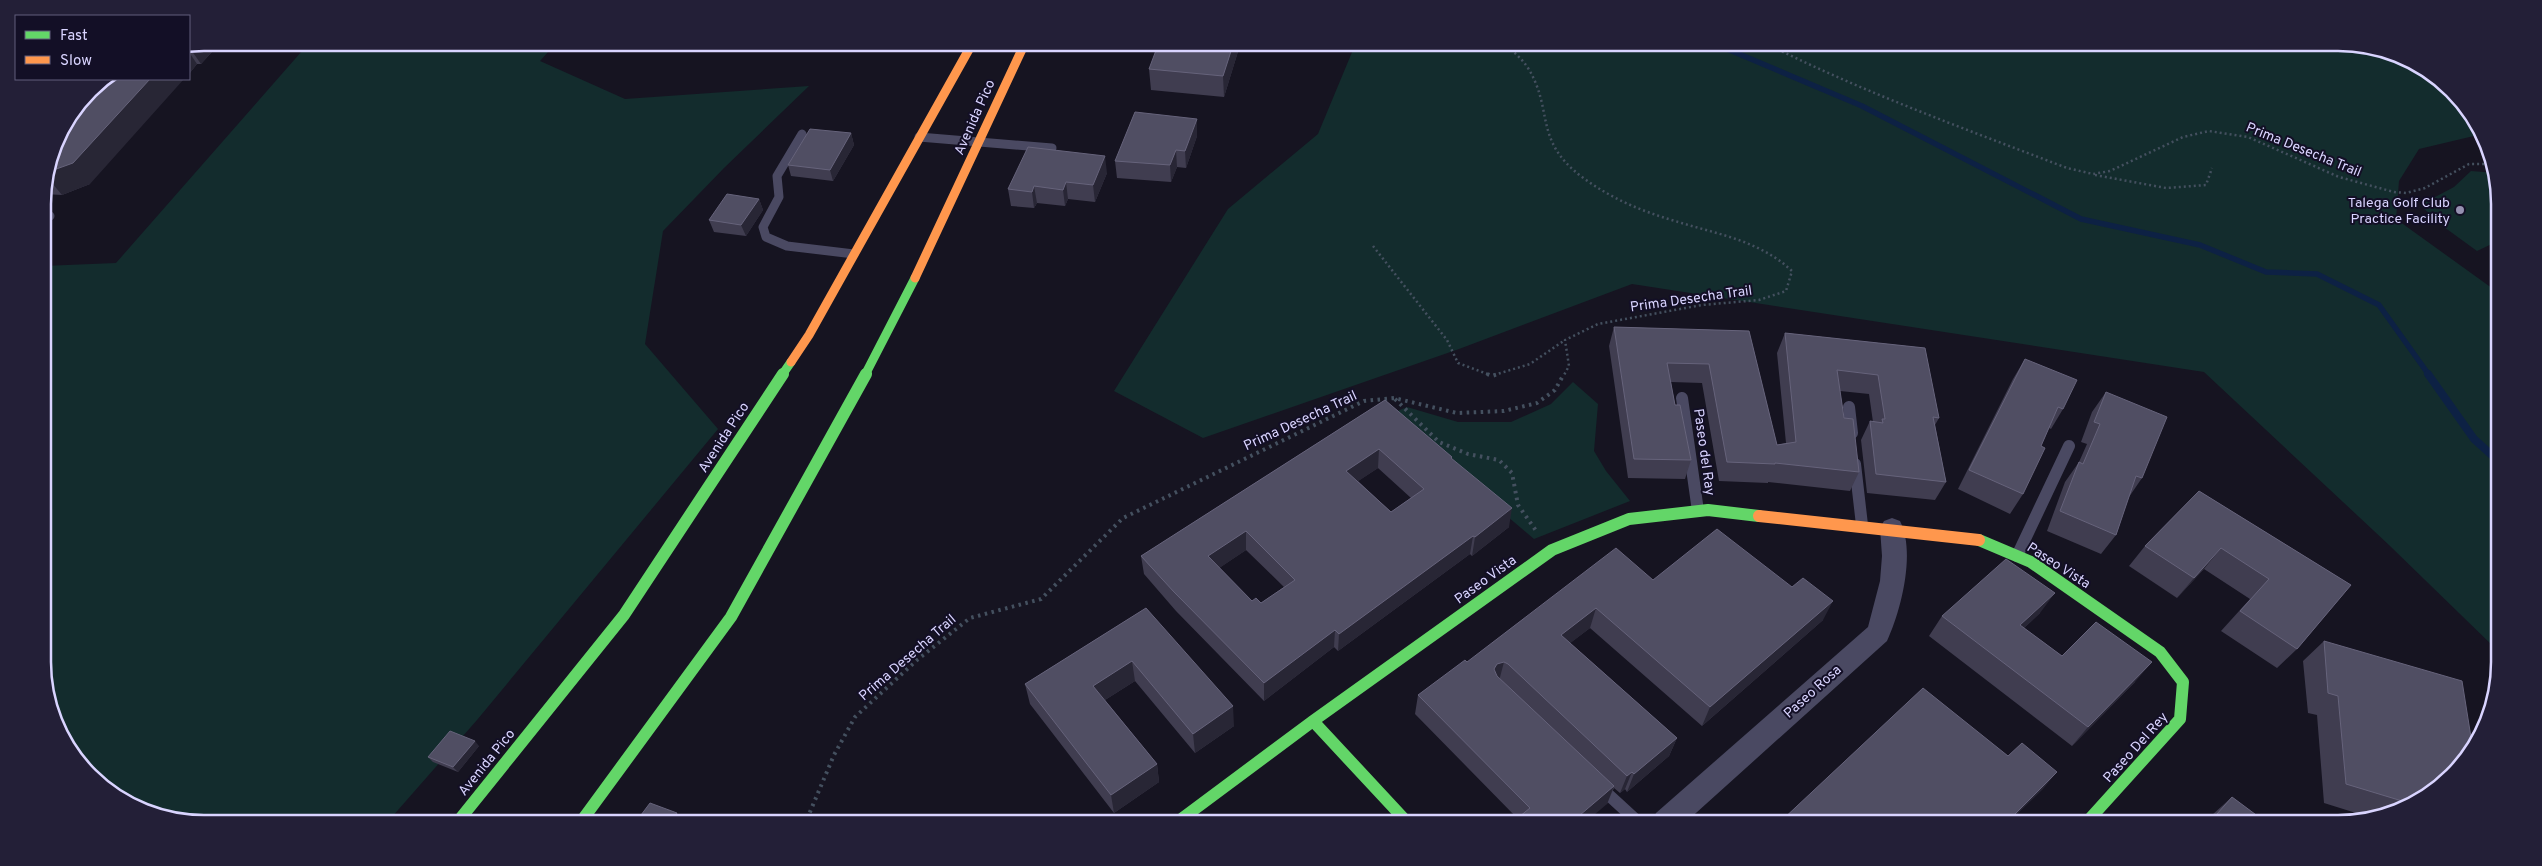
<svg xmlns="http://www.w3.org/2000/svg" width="2542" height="866" font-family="Overpass,sans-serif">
	<rect width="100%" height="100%" fill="#161421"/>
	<path fill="#132c2d" d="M 309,43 L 556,43 L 540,61 L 625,99 L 809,86 L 724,168 L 663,231 L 645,344 L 718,429 L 477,720 L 391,818 L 162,818 L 114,796 L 83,769 L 46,693 L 43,266 L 116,263 Z
		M 1355,45 L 2380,48 L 2428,70 L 2459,97 L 2478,135 L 2419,149 L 2399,181 L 2396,219 L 2496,291 L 2494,647 L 2389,545 L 2204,372 L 1632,284 L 1459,349 L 1203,438 L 1114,391 L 1228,209 L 1318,134 Z
		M 2471,171 L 2496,173 L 2496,242 L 2477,251 L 2444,227 L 2420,205 L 2454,187 Z
		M 1573,382 L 1598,404 L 1594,451 L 1606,471 L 1630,501 L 1534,539 L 1388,415 L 1407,407 L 1458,422 L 1511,422 L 1551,404 Z"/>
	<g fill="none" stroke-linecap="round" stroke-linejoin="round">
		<path stroke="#0d2144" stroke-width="5.5" d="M 1720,46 L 1862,106 L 2081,219 L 2200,245 L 2266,272 L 2317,274 L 2379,305 L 2429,375"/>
		<path stroke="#0d2144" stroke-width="8" d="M 2428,374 L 2474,439 L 2495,458"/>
		<path stroke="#44505f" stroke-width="2.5" stroke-dasharray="2 3" stroke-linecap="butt" d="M 1507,46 C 1515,53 1522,59 1528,68 C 1554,110 1533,140 1582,177 C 1610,198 1641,211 1675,221 C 1716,234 1759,240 1792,271 L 1786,291 L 1759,300 L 1702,305 L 1598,324 L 1565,340 L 1569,366 L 1564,375
			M 1773,47 C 1868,94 1968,130 2067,168 L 2093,174 L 2110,171 L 2183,137 L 2209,131 L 2248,137 L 2339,177 L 2394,192 L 2406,193 L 2425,188 L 2469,164 L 2492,164
			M 2095,175 L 2166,188 L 2206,185 L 2212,168
			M 1373,246 L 1447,340 L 1458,363 L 1490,375
			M 1494,375 L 1530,364 L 1565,340"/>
		<path stroke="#44505f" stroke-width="4" stroke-dasharray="2.5 4.5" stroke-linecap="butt" d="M 1487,374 L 1492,376 L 1498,374
			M 1395,399 L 1439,442 L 1468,454 L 1499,460 L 1512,473 L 1518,505 L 1537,532
			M 807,819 L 834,755 L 855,717 L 917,660 L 970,618 L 1041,599 L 1123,518 L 1364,401 L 1394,398 L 1457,413 L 1504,411 L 1537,403 L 1555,390 L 1564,374"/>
		<path stroke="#4a4962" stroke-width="9" d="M 802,134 L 777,176 L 779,197 L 763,227 L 766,237 L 787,246 L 854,254
			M 919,137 L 1052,148
			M 43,216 L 50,216"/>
		<path stroke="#4a4962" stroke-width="12" d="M 1682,398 L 1698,511
			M 1849,407 L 1852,433
			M 1855,464 L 1862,525
			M 2017,556 L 2069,446
			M 1600,787 L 1637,821"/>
		<path fill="#4a4962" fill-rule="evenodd" d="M 1892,518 L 1900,521 C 1916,552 1901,611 1887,641 L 1686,822 L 1652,821 L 1656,813 L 1868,627 L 1880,581 L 1882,556 L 1880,528 L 1884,521 Z"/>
		<path stroke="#63d668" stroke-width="9" d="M 782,375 L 791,362
			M 865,375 L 915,278"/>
		<path stroke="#63d668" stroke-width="12" d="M 1979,540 L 2031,562 L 2160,652 L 2183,682 L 2180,719 L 2086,823
			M 1313,721 L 1406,821
			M 460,819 L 624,615 L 783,374
			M 583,819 L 731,617 L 866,374
			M 1180,820 L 1313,721 L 1552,550 L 1629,519 L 1708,510 L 1759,516"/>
		<path stroke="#ff974d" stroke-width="9" d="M 915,278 L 1024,45
			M 791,362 L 809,335 L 972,44"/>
		<path stroke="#ff974d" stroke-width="12" d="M 1759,516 L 1979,540"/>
	</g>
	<path fill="#403d50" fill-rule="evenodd" d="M 204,42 L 220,43 L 201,64 L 197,64 L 189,74 L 189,46 Z
		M 1240,45 L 1224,97 L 1151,90 L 1149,69 Z
		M 851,133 L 854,145 L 833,181 L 791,176 L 788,165 Z
		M 1197,136 L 1186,168 L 1177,167 L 1171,182 L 1117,178 L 1115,161 Z
		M 55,142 L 90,184 L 62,195 L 43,194 Z
		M 1107,173 L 1095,202 L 1068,199 L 1065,206 L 1037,203 L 1034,208 L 1011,206 L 1008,189 Z
		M 759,199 L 763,210 L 746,236 L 714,232 L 709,220 Z
		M 1614,327 L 1749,331 L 1777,445 L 1786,443 L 1777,353 L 1785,333 L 1925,348 L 1939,418 L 1935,425 L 1946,482 L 1935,500 L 1867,493 L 1861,440 L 1870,421 L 1873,422 L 1869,394 L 1840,391 L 1844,418 L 1859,472 L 1850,491 L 1768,482 L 1768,483 L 1719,481 L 1702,383 L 1671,382 L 1675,405 L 1691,460 L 1685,479 L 1628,478 L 1609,346 Z
		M 2025,359 L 2063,409 L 2051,429 L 2049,428 L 2041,446 L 2023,494 L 2010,514 L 1958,489 L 2013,379 Z
		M 2106,392 L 2142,478 L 2129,497 L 2116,535 L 2101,554 L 2047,531 L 2065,482 L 2079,462 L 2087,444 L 2081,442 L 2092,412 Z
		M 1385,400 L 1452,457 L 1452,459 L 1509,527 L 1472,556 L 1470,554 L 1338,651 L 1334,647 L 1264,701 L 1176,611 L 1144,574 L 1141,556 ZM 1378,468 L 1411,498 L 1391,512 L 1358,481 ZM 1246,550 L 1284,587 L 1261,603 L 1252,601 L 1219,568 Z
		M 2199,491 L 2351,585 L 2297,649 L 2277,668 L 2221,631 L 2250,599 L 2204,569 L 2177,598 L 2129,566 L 2145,546 Z
		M 1653,580 L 1823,620 L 1702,726 L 1590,628 L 1570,643 L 1677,738 L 1669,756 L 1627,792 L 1625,789 L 1620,793 L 1614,788 L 1607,804 L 1518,819 L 1415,714 L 1418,695 L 1467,662 Z
		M 1146,608 L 1234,726 L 1195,753 L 1135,681 L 1105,700 L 1157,764 L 1159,782 L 1114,813 L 1030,704 L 1025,684 Z
		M 2040,613 L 2024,628 L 2062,656 L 2135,682 L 2072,746 L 1929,636 L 1942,616 Z
		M 2324,641 L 2437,790 L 2400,811 L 2372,818 L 2324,803 L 2317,715 L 2308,713 L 2303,661 Z
		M 479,746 L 458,772 L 433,762 L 428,757 Z
		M 2232,797 L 2267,823 L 2205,823 L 2212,815 Z"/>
	<path fill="#282635" d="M 204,42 L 220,43 L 201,64 L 189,47 L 189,46 Z
		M 1233,45 L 1240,45 L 1224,97 L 1223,76 Z
		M 189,52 L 197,64 L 189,74 Z
		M 150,79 L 184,79 L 90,184 L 62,195 L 47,177 L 48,172 Z
		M 1197,119 L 1197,136 L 1186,168 L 1185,151 Z
		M 851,133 L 854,145 L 833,181 L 830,170 Z
		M 1176,150 L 1177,167 L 1171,182 L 1170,165 Z
		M 1105,156 L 1107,173 L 1095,202 L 1093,185 Z
		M 1066,182 L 1068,199 L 1065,206 L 1063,190 Z
		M 1034,186 L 1037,203 L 1034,208 L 1032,192 Z
		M 759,199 L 763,210 L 746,236 L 741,225 Z
		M 1379,449 L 1378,468 L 1345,490 L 1346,471 Z
		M 1512,508 L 1509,527 L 1472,556 L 1475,537 Z
		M 1246,531 L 1246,550 L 1209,575 L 1208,556 Z
		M 1473,536 L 1470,554 L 1338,651 L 1339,634 Z
		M 2221,548 L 2204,569 L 2177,598 L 2194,578 Z
		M 2055,593 L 2040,613 L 2006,645 L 2020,625 Z
		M 1833,601 L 1823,620 L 1702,726 L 1710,707 Z
		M 1596,608 L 1590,628 L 1556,654 L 1561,635 Z
		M 1335,630 L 1334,647 L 1264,701 L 1264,683 Z
		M 1132,661 L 1135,681 L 1097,705 L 1093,686 Z
		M 1504,662 L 1499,681 L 1492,683 L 1494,669 L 1497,664 Z
		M 2152,662 L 2135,682 L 2072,746 L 2088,727 Z
		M 1233,706 L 1234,726 L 1195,753 L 1193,734 Z
		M 1677,738 L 1669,756 L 1627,792 L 1634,774 Z
		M 475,741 L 479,746 L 458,772 L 453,767 Z
		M 1157,764 L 1159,782 L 1114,813 L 1111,795 Z
		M 1632,772 L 1625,789 L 1620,793 L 1627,776 Z
		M 2057,772 L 2043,789 L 2009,822 L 2007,822 Z
		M 1614,786 L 1607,804 L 1587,821 L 1573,821 Z
		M 677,813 L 680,818 L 680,819 L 673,819 Z"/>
	<path fill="#504e63" stroke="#66637b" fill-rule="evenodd" d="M 1158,45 L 1233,45 L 1223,76 L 1149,69 Z
		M 106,79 L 150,79 L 73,163 L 48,172 L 55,142 L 90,90 Z
		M 1135,112 L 1197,119 L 1185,151 L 1176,150 L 1170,165 L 1115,161 Z
		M 810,129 L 851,133 L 830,170 L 788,165 Z
		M 1028,147 L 1105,156 L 1093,185 L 1066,182 L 1063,190 L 1034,186 L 1032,192 L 1008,189 Z
		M 727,194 L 759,199 L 741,225 L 709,220 Z
		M 1614,327 L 1749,331 L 1777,445 L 1796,442 L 1785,333 L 1925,348 L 1939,418 L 1933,417 L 1946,482 L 1876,474 L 1870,421 L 1883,423 L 1882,419 L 1885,419 L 1878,375 L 1837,370 L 1844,418 L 1853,419 L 1859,472 L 1775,463 L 1775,464 L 1727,462 L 1709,364 L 1667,363 L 1675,405 L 1680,405 L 1691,460 L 1634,459 Z
		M 2025,359 L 2077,380 L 2063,409 L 2058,407 L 2041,446 L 2045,448 L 2023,494 L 1969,470 Z
		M 2106,392 L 2167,417 L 2142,478 L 2136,476 L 2116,535 L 2060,511 L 2079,462 L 2083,464 L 2100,424 L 2094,422 Z
		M 1385,400 L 1452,457 L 1451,458 L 1512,508 L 1475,537 L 1473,536 L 1339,634 L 1335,630 L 1264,683 L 1174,592 L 1141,556 ZM 1379,449 L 1424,489 L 1391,512 L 1346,471 ZM 1246,531 L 1295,580 L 1261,603 L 1256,598 L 1252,601 L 1208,556 Z
		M 2199,491 L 2351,585 L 2297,649 L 2240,611 L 2269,579 L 2221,548 L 2194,578 L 2145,546 Z
		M 1717,529 L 1792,587 L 1803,578 L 1833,601 L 1710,707 L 1596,608 L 1561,635 L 1677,738 L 1634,774 L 1632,772 L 1627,776 L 1508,664 L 1504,662 L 1497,664 L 1494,669 L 1497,676 L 1614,786 L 1573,821 L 1514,821 L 1530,808 L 1418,695 L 1465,660 L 1467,662 L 1616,548 L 1653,580 Z
		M 2006,559 L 2055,593 L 2020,625 L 2062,656 L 2096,622 L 2152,662 L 2088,727 L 1942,616 Z
		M 1146,608 L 1233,706 L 1193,734 L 1132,661 L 1093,686 L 1157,764 L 1111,795 L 1025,684 Z
		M 2324,641 L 2462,681 L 2473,750 L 2437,790 L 2412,804 L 2346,784 L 2338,696 L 2328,693 Z
		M 1923,688 L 2008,756 L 2022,743 L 2057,772 L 2007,822 L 1847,822 L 1844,819 L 1842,822 L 1780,822 Z
		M 450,731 L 475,741 L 453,767 L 428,757 Z
		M 2232,797 L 2267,823 L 2209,823 Z
		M 650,803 L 677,813 L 673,819 L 638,819 Z"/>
	<circle fill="#9591b1" stroke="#130f26" stroke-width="2" cx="2460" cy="210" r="5"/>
	<g text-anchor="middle" stroke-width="4" stroke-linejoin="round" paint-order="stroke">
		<g font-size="14" fill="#d9d4ff" stroke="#130f26">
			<text transform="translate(974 117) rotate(-66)" y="5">Avenida Pico</text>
			<text transform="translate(2304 149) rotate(22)" y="5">Prima Desecha Trail</text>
			<text transform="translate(1691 298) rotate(-8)" y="5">Prima Desecha Trail</text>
			<text transform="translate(1300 420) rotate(-25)" y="5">Prima Desecha Trail</text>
			<text transform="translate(723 437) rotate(-57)" y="5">Avenida Pico</text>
			<text transform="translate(1705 452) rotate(82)" y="5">Paseo del Ray</text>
			<text transform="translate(2059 565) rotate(33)" y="5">Paseo Vista</text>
			<text transform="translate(1485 579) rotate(-36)" y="5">Paseo Vista</text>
			<text transform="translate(907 657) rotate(-41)" y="5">Prima Desecha Trail</text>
			<text transform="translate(1812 691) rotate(-42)" y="5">Paseo Rosa</text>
			<text transform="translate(2135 747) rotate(-48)" y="5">Paseo Del Rey</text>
			<text transform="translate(486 762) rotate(-51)" y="5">Avenida Pico</text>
		</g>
		<g font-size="14" fill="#d9d4ff" stroke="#130f26" text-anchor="end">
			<text x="2450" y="207">Talega Golf Club<tspan x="2450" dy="16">Practice Facility</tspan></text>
		</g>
	</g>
	<path d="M0 0H2542V866H0ZM204 51H2338A153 153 0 0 1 2491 204V662A153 153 0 0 1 2338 815H204A153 153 0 0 1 51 662V204A153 153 0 0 1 204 51Z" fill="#231f37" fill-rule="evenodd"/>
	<path fill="none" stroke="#d9d4ff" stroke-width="2.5" d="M204 51H2338A153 153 0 0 1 2491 204V662A153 153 0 0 1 2338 815H204A153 153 0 0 1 51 662V204A153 153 0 0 1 204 51Z"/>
	<rect x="15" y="15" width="175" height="65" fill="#130f26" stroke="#625e7d"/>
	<rect x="25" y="31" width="25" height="8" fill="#63d668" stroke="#625e7d"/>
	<text x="60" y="40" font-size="15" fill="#d9d4ff">Fast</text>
	<rect x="25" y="56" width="25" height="8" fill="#ff974d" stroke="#625e7d"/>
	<text x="60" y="65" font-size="15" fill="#d9d4ff">Slow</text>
</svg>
